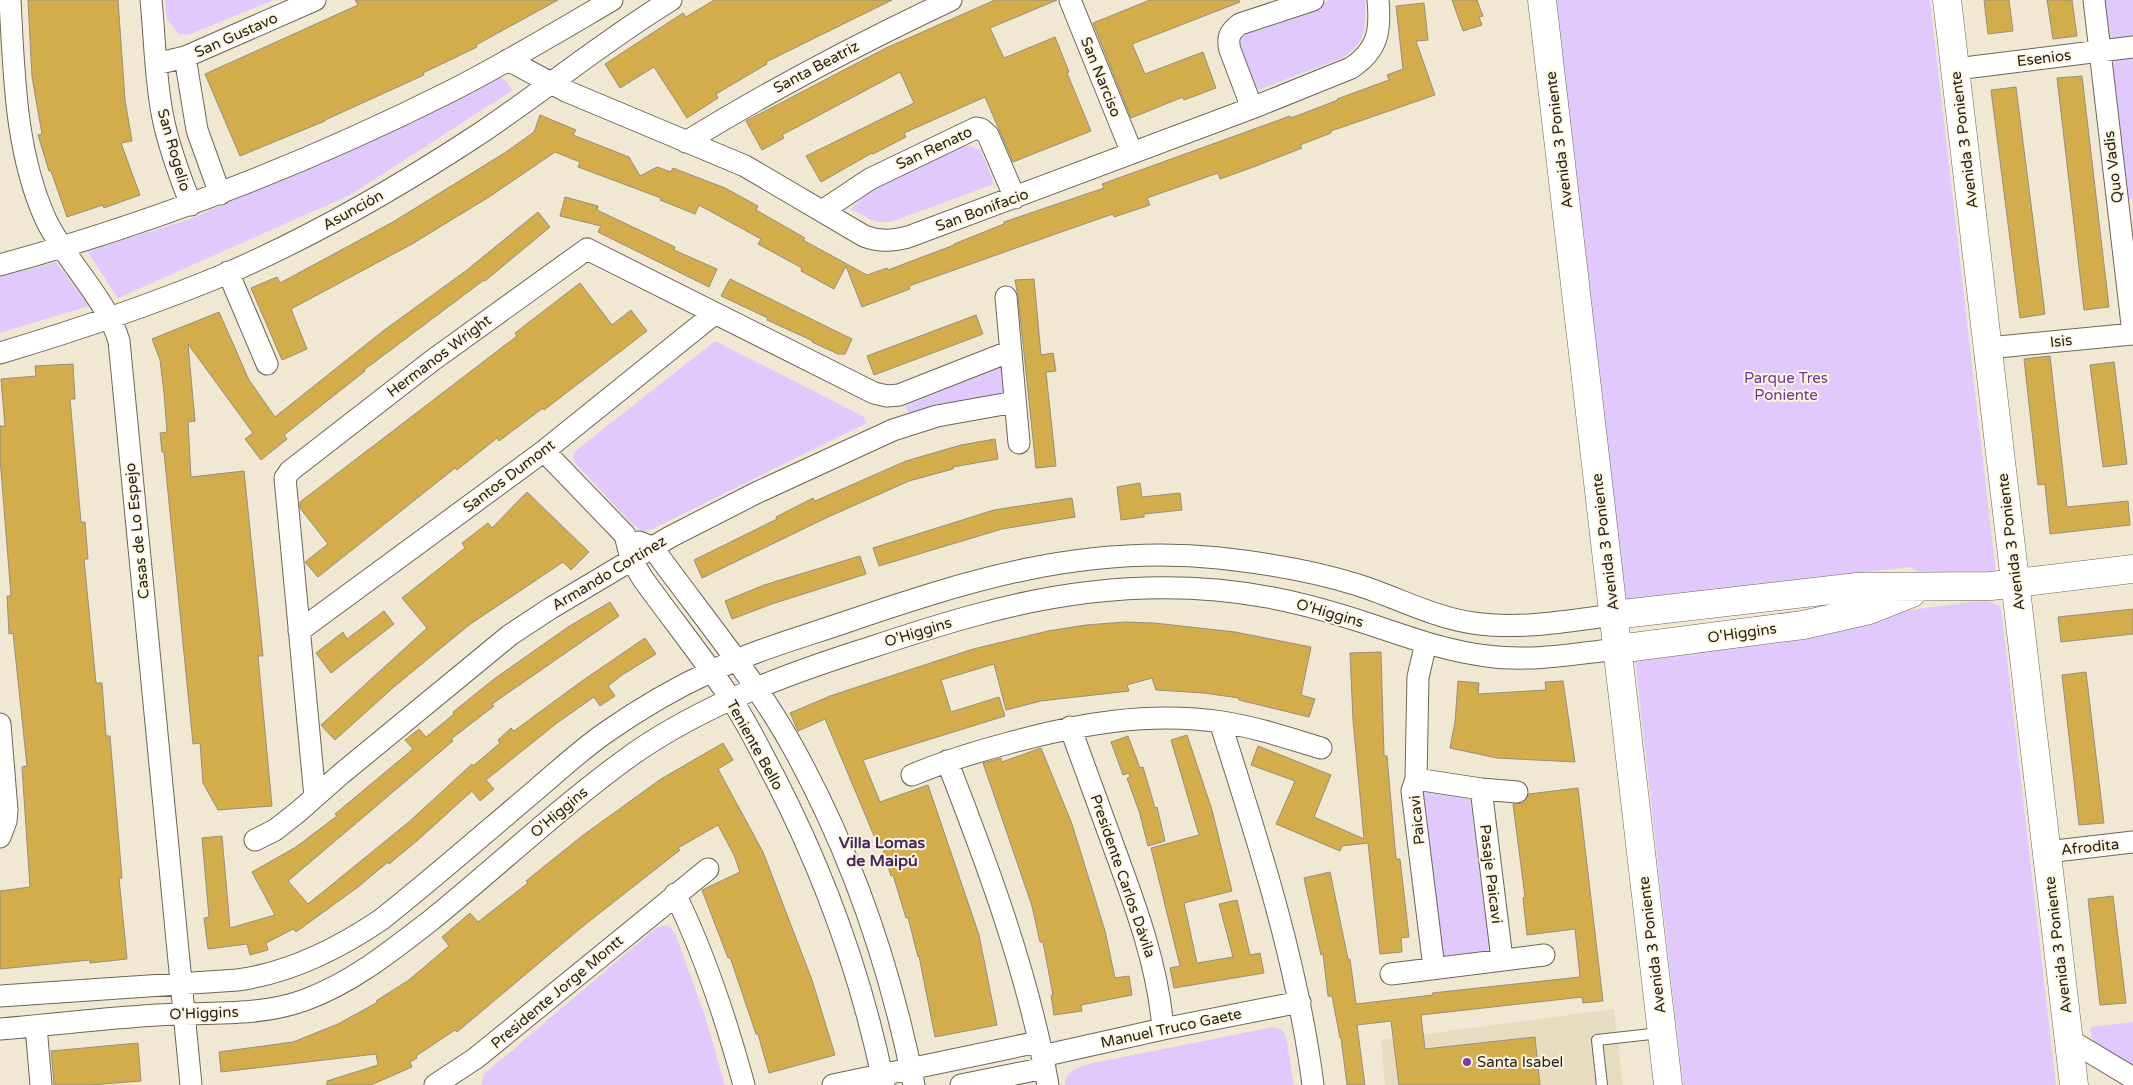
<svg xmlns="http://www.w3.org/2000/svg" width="2133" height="1085" font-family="'Varela Round',sans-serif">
	<rect width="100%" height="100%" fill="#f1e8d4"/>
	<path fill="#e7dbc0" d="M 1614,1009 L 1623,1085 L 1385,1085 L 1381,1040 Z"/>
	<path fill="#e2c9fd" d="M 165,0 L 274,0 L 188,35 L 179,34 L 167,20 Z
		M 1331,0 L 1365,0 C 1366,26 1367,43 1342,58 L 1258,90 L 1249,82 L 1234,42 L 1242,30 Z
		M 1553,0 L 1930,0 L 1996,574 L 1931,580 L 1910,567 L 1622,600 Z
		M 2103,0 L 2133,0 L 2133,41 L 2109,44 Z
		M 2133,57 L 2133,199 L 2122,201 L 2104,60 Z
		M 502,77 L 513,90 L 350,195 L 118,298 L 87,251 L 191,219 Z
		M 963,143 L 981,150 L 994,184 L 891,222 L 876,222 L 850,209 L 881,183 Z
		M 56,262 L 89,306 L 0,333 L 0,277 Z
		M 715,341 L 863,416 L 867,423 L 650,530 L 643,532 L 633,525 L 576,464 L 573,459 L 574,452 Z
		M 1003,365 L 1005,393 L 910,414 L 905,406 Z
		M 1987,600 L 2000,606 L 2002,615 L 2056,1085 L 1683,1085 L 1635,660 L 1857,617 Z
		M 1431,784 L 1470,800 L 1490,950 L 1443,956 L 1421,792 Z
		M 666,925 L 670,927 L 676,935 L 706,1019 L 725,1085 L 481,1085 L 484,1074 L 656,928 Z
		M 2133,1022 L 2133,1069 L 2092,1043 L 2090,1027 Z
		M 1273,1027 L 1281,1029 L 1286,1035 L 1294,1085 L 1065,1085 C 1064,1070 1081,1066 1093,1063 Z"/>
	<path fill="#d3ad4b" stroke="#978f7c" d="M 28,0 L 118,0 L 125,100 L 132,141 L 121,143 L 140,195 L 104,208 L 103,205 L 67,217 L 51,171 L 49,171 L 38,135 L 42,134 L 32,77 Z
		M 355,0 L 558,0 L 476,45 L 477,47 L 423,73 L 424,75 L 325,120 L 325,121 L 240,156 L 205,74 L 358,5 Z
		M 714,0 L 892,0 L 766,62 L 767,64 L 716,94 L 718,98 L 687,118 L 654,67 L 620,88 L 605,64 L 683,13 L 686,17 Z
		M 995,0 L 1057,0 L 990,28 L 1004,58 L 1055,37 L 1069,72 L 1067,73 L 1091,131 L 1013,162 L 985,97 L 904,133 L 906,137 L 873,154 L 872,153 L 821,182 L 806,156 L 914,103 L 900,72 L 782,135 L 784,138 L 762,150 L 746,121 L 886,48 Z
		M 1150,0 L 1239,0 L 1240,2 L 1132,44 L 1145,74 L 1203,52 L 1216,88 L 1184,100 L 1183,97 L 1131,118 L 1093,23 Z
		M 1452,0 L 1477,0 L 1483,16 L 1479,17 L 1482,25 L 1463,31 Z
		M 1984,0 L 2009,0 L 2013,31 L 1988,34 Z
		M 2047,0 L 2072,0 L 2077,36 L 2053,39 Z
		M 1424,3 L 1428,40 L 1416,41 L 1435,95 L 1331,131 L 1331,133 L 1300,145 L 1302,148 L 1256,166 L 1220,179 L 1218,173 L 1147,198 L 1150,205 L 1114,217 L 1113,214 L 1064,231 L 909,286 L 910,289 L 862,307 L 846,266 L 834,289 L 801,271 L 802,268 L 758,244 L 761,239 L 699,205 L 695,214 L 660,200 L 661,198 L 578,167 L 580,162 L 555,152 L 489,197 L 412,244 L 291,309 L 307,349 L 282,360 L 251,288 L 277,277 L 280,283 L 393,222 L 506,152 L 534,132 L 540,115 L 576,130 L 573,135 L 629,157 L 640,176 L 657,167 L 671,172 L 673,168 L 725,188 L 758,206 L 756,210 L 805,238 L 803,240 L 867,275 L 887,268 L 888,270 L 954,245 L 954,244 L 1004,224 L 1004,222 L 1104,188 L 1102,184 L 1290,116 L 1291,118 L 1338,100 L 1337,99 L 1389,80 L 1387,75 L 1403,69 L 1396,6 Z
		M 2082,76 L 2109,307 L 2084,310 L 2057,78 Z
		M 2016,87 L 2045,314 L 2020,318 L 1991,90 Z
		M 565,197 L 598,206 L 597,210 L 675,247 L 674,250 L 717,269 L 709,287 L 598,232 L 601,226 L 560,216 Z
		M 538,212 L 550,227 L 485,281 L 484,280 L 364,370 L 365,371 L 284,435 L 287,439 L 261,460 L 245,439 L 253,433 L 188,344 L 195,421 L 188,422 L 191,477 L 244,471 L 263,656 L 258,656 L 272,806 L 218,810 L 203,783 L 200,743 L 193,744 L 164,452 L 162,452 L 160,433 L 167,432 L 164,393 L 160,360 L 152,339 L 219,312 L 249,380 L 275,417 L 383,331 L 467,270 Z
		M 730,279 L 852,339 L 845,354 L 838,354 L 812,342 L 813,341 L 767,320 L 768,318 L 721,296 Z
		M 1034,279 L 1041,355 L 1053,353 L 1056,371 L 1046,372 L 1056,466 L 1036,468 L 1018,296 L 1015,280 Z
		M 580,283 L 612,325 L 631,310 L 647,331 L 544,410 L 543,408 L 499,441 L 497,438 L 457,470 L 455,468 L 318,577 L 305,562 L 328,544 L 300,508 L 300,502 L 517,336 L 515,333 Z
		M 976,315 L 983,334 L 874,375 L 867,356 Z
		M 2050,356 L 2067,507 L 2128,501 L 2130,525 L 2050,534 L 2045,484 L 2038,485 L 2024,359 Z
		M 2114,362 L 2127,464 L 2103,467 L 2090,365 Z
		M 73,364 L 75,399 L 70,399 L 81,522 L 85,522 L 88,559 L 84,559 L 96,683 L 102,683 L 106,736 L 110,736 L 122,878 L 119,878 L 127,959 L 90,963 L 90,960 L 0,969 L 0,891 L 30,887 L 22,767 L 27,766 L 13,633 L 9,634 L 7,596 L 11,596 L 0,458 L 0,426 L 5,426 L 1,379 L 36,376 L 35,366 Z
		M 995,439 L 998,459 L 953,467 L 953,469 L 909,481 L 826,518 L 702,578 L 694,560 L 777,519 L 776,517 L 813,498 L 815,501 L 906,461 L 961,445 Z
		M 1140,483 L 1142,497 L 1180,493 L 1182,510 L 1144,514 L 1144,517 L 1121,520 L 1117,487 Z
		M 527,492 L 589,552 L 571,570 L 563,562 L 469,625 L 395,686 L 335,740 L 321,725 L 427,628 L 402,598 L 465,548 L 462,543 L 488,523 L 492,528 Z
		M 1072,498 L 1075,517 L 1002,529 L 879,566 L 873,548 L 994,510 Z
		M 860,556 L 866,574 L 772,604 L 732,619 L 725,601 L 764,585 Z
		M 610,602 L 619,616 L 492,704 L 494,706 L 451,739 L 453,741 L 288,881 L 308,904 L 410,821 L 472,764 L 473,766 L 500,743 L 498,740 L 511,728 L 514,731 L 582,681 L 645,638 L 656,654 L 622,675 L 608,686 L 615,696 L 600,706 L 594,697 L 557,723 L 486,780 L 494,789 L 480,801 L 472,791 L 418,840 L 389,864 L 388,862 L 358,887 L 296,932 L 293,929 L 266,943 L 268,950 L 250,955 L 247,944 L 208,949 L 204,918 L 209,917 L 202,838 L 222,836 L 230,928 L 275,915 L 252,872 L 296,847 L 337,816 L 335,814 L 413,749 L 405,740 L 419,729 L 426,737 L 454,714 L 453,712 L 494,679 L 568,627 Z
		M 2133,609 L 2133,634 L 2061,642 L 2058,617 Z
		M 384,611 L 394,624 L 331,673 L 316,653 L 343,632 L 347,639 Z
		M 1125,622 L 1154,623 L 1235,632 L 1311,647 L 1301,695 L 1315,699 L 1309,717 L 1239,700 L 1239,698 L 1204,693 L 1156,690 L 1152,678 L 1127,685 L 1129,691 L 1041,701 L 1006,710 L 994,664 L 941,680 L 951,712 L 999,697 L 1005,716 L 863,760 L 880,802 L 928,785 L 979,935 L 997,1025 L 935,1037 L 919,956 L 918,957 L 908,917 L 906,918 L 893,875 L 891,876 L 879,837 L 875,838 L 825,719 L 798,731 L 790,713 L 830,696 L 973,649 L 1048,631 L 1086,625 Z
		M 1381,652 L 1384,756 L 1387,756 L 1396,859 L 1400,859 L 1409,937 L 1401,938 L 1402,952 L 1380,954 L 1368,843 L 1342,846 L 1340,851 L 1276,824 L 1295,781 L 1251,765 L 1258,746 L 1331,775 L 1314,817 L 1364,839 L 1353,720 L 1350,653 Z
		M 2086,672 L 2104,823 L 2079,825 L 2062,675 Z
		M 1458,681 L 1479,683 L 1478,694 L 1546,690 L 1545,682 L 1563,681 L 1575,762 L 1497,758 L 1450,748 L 1455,722 Z
		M 1187,735 L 1212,810 L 1232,891 L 1184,903 L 1197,963 L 1233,957 L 1219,904 L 1237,900 L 1250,955 L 1260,953 L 1264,973 L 1174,988 L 1170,968 L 1180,966 L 1151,848 L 1199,835 L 1171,740 Z
		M 1128,736 L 1140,768 L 1143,767 L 1155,808 L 1157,807 L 1165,841 L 1148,846 L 1139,811 L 1127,778 L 1130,777 L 1129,773 L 1123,775 L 1111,742 Z
		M 723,743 L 733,760 L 718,769 L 763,852 L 812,980 L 835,1055 L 769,1073 L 758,1034 L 756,1034 L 730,957 L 728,958 L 702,890 L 740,872 L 734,855 L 718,825 L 678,848 L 680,850 L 582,927 L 457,1032 L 455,1030 L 416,1056 L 417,1058 L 410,1062 L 412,1067 L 371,1085 L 327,1085 L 327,1081 L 378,1065 L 376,1054 L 221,1072 L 219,1052 L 293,1042 L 338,1024 L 378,1002 L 376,1001 L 409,980 L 449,946 L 442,937 L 470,913 L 478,922 L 528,883 L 526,881 L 582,836 L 661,779 Z
		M 1041,748 L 1072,824 L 1105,931 L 1115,978 L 1129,976 L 1132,995 L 1081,1005 L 1082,1011 L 1054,1015 L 1051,995 L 1053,995 L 1043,942 L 1040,942 L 1032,906 L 983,763 L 1001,758 L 1002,762 Z
		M 1578,788 L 1603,1001 L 1583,1003 L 1582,997 L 1421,1015 L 1425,1049 L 1535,1037 L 1540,1085 L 1399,1085 L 1391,1021 L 1357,1025 L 1365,1085 L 1347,1085 L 1341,1038 L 1340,1038 L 1332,996 L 1328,996 L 1323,954 L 1321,955 L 1304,878 L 1330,872 L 1348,959 L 1350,959 L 1356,1004 L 1433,995 L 1432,993 L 1580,977 L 1575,929 L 1527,935 L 1523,898 L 1525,897 L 1513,804 L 1523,803 L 1529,794 Z
		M 2113,896 L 2126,1003 L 2100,1005 L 2088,899 Z
		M 138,1043 L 141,1081 L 91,1085 L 54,1085 L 51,1051 Z"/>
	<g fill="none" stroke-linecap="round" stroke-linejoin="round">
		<g stroke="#6e6654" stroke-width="12">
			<path id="lane" d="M 1602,1085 L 1597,1040 L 1660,1033"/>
		</g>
		<g stroke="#6e6654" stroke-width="23">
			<path id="street" d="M 10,0 C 14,73 15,152 46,220 C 65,260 107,300 119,341 L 191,1085
				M 151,0 C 155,39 155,79 163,118 C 169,148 180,177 191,205
				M 1070,0 L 1132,153
				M 2094,0 L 2133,333
				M 185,57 L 197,130 L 220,194
				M 508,60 L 566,91 L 745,166 L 864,236 C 879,242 892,241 908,237 L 1252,108 L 1351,68 C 1378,50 1381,31 1378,0
				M 156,64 L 185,57 L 315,0
				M 1956,69 L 2133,47
				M 1252,108 L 1230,50 C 1227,38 1229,32 1240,24 L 1313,0
				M 686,142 C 772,89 860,43 951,0
				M 822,211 L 870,179 L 976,128 L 981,129 L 988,135 L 1015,198
				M 0,265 C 156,222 306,164 451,91 C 506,63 559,31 612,0
				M 228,272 L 267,364
				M 1006,297 L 1019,443
				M 1988,348 L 2133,334
				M 0,353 C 77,330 154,304 228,273 C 313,236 395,189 473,138 C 540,94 602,42 671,0
				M 544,451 L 625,535 L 631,559 L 643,579 C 672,619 703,658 731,699 C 748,724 761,752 775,778 C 825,875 862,978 884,1085
				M 639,542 L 652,547 C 699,612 757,681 795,751 C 852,855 891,970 914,1085
				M 299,631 L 544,451 L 714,314
				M 1426,643 L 1418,677 L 1416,779 L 1412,791 L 1434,968
				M 1220,722 C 1258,841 1297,960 1313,1085
				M 0,724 L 7,810 L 6,821 L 0,837
				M 1070,727 C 1085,769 1101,811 1116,853 C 1137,910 1158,967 1163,1029
				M 947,761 C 988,866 1028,973 1048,1085
				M 912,775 C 943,762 975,752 1009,743 C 1079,724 1149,711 1222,722 C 1255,727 1288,738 1321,748
				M 1416,779 L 1481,789 L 1517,792
				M 1481,789 L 1502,959
				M 315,797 L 285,478 L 290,471 L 433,360 L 587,249 L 874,393 L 887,396 L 899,395 L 1011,351
				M 255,840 L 275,830 L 298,812 L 341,774 L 510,635 L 551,608 L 670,537 L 756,493 L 893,430 L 937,416 L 1015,402
				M 2047,852 L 2133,842
				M 675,894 C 705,955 726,1019 744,1085
				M 1391,974 L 1544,955
				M 0,996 L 237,980 C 290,973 338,949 382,919 C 435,877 486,832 537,789 C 559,770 581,750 605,733 C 638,710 673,689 710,672 C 752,651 799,638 843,623 C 969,580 1083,544 1219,558 C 1265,563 1314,571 1358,585 C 1396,597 1432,617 1473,623 C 1520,630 1567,621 1614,615
				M 36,1026 L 41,1085
				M 0,1029 C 52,1025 105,1018 157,1015 C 206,1012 258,1017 305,1000 C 353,982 390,952 430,921 C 498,866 562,805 633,754 C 705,704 789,673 872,647 C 905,636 939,625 972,616 C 1068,589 1169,579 1267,597 C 1302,603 1335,613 1369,624 C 1408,637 1446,651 1487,656 C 1530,662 1575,654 1618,649
				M 2068,1039 L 2133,1078
				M 1042,1056 L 1163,1029 L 1300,1002
				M 435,1085 L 476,1058 L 708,869
				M 833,1085 L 1038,1042
				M 961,1085 L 1045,1068"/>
		</g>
		<g stroke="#6e6654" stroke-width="29">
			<path id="secondary" d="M 1542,0 L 1668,1085
				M 1947,0 L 2074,1085
				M 1614,615 L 1857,587 L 1991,586 L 2133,569
				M 1618,649 L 1803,625 L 1869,610 L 1912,593"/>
		</g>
		<use href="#lane" stroke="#fff" stroke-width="10"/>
		<use href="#street" stroke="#fff" stroke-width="21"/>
		<use href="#secondary" stroke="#fff" stroke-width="28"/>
	</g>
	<circle fill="#7a39ad" stroke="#fef6e1" stroke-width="2" cx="1467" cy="1062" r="5"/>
	<g text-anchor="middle" stroke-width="4" stroke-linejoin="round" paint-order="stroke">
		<g font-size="15" fill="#26221b" stroke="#fef6e1">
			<text transform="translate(236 35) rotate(-24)" y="5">San Gustavo</text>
			<text transform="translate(2044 58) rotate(-7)" y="5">Esenios</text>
			<text transform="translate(816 67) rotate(-28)" y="5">Santa Beatriz</text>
			<text transform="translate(1101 77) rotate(68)" y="5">San Narciso</text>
			<text transform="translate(1559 140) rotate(-97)" y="5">Avenida 3 Poniente</text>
			<text transform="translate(1964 140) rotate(-97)" y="5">Avenida 3 Poniente</text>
			<text transform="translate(934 148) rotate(-25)" y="5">San Renato</text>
			<text transform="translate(174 150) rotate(74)" y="5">San Rogelio</text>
			<text transform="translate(2113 167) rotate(-97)" y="5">Quo Vadis</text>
			<text transform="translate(353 210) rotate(-29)" y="5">Asunción</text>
			<text transform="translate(982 210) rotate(-20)" y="5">San Bonifacio</text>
			<text transform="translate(2061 341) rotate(-6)" y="5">Isis</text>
			<text transform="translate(439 356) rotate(-37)" y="5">Hermanos Wright</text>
			<text transform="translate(509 476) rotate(-37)" y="5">Santos Dumont</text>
			<text transform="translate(137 531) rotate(-96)" y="5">Casas de Lo Espejo</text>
			<text transform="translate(1605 542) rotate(-97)" y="5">Avenida 3 Poniente</text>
			<text transform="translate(2011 542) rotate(-97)" y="5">Avenida 3 Poniente</text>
			<text transform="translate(609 573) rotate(-31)" y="5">Armando Cortínez</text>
			<text transform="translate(1330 613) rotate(16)" y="5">O'Higgins</text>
			<text transform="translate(918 632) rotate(-17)" y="5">O'Higgins</text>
			<text transform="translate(1742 633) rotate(-8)" y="5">O'Higgins</text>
			<text transform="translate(755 745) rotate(61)" y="5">Teniente Bello</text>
			<text transform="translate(559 812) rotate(-40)" y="5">O'Higgins</text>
			<text transform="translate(1417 820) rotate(-96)" y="5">Paicavi</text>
			<text transform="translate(2090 847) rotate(-6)" y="5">Afrodita</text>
			<text transform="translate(1491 874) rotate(83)" y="5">Pasaje Paicavi</text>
			<text transform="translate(1123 876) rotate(71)" y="5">Presidente Carlos Dávila</text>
			<text transform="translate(1652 945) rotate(-97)" y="5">Avenida 3 Poniente</text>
			<text transform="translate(2058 945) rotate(-97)" y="5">Avenida 3 Poniente</text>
			<text transform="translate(557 992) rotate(-40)" y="5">Presidente Jorge Montt</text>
			<text transform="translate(204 1013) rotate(-2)" y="5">O'Higgins</text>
			<text transform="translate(1171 1028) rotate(-12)" y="5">Manuel Truco Gaete</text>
		</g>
		<g font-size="15" fill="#6c3797" stroke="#fef6e1">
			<text x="1786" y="383">Parque Tres<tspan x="1786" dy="17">Poniente</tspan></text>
		</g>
		<g font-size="15" fill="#26221b" stroke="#fef6e1" text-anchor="start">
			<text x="1477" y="1067">Santa Isabel</text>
		</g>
		<g font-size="16" font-weight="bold" fill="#462861" stroke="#fef6e1">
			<text x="882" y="848">Villa Lomas<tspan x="882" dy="18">de Maipú</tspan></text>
		</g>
	</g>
</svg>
